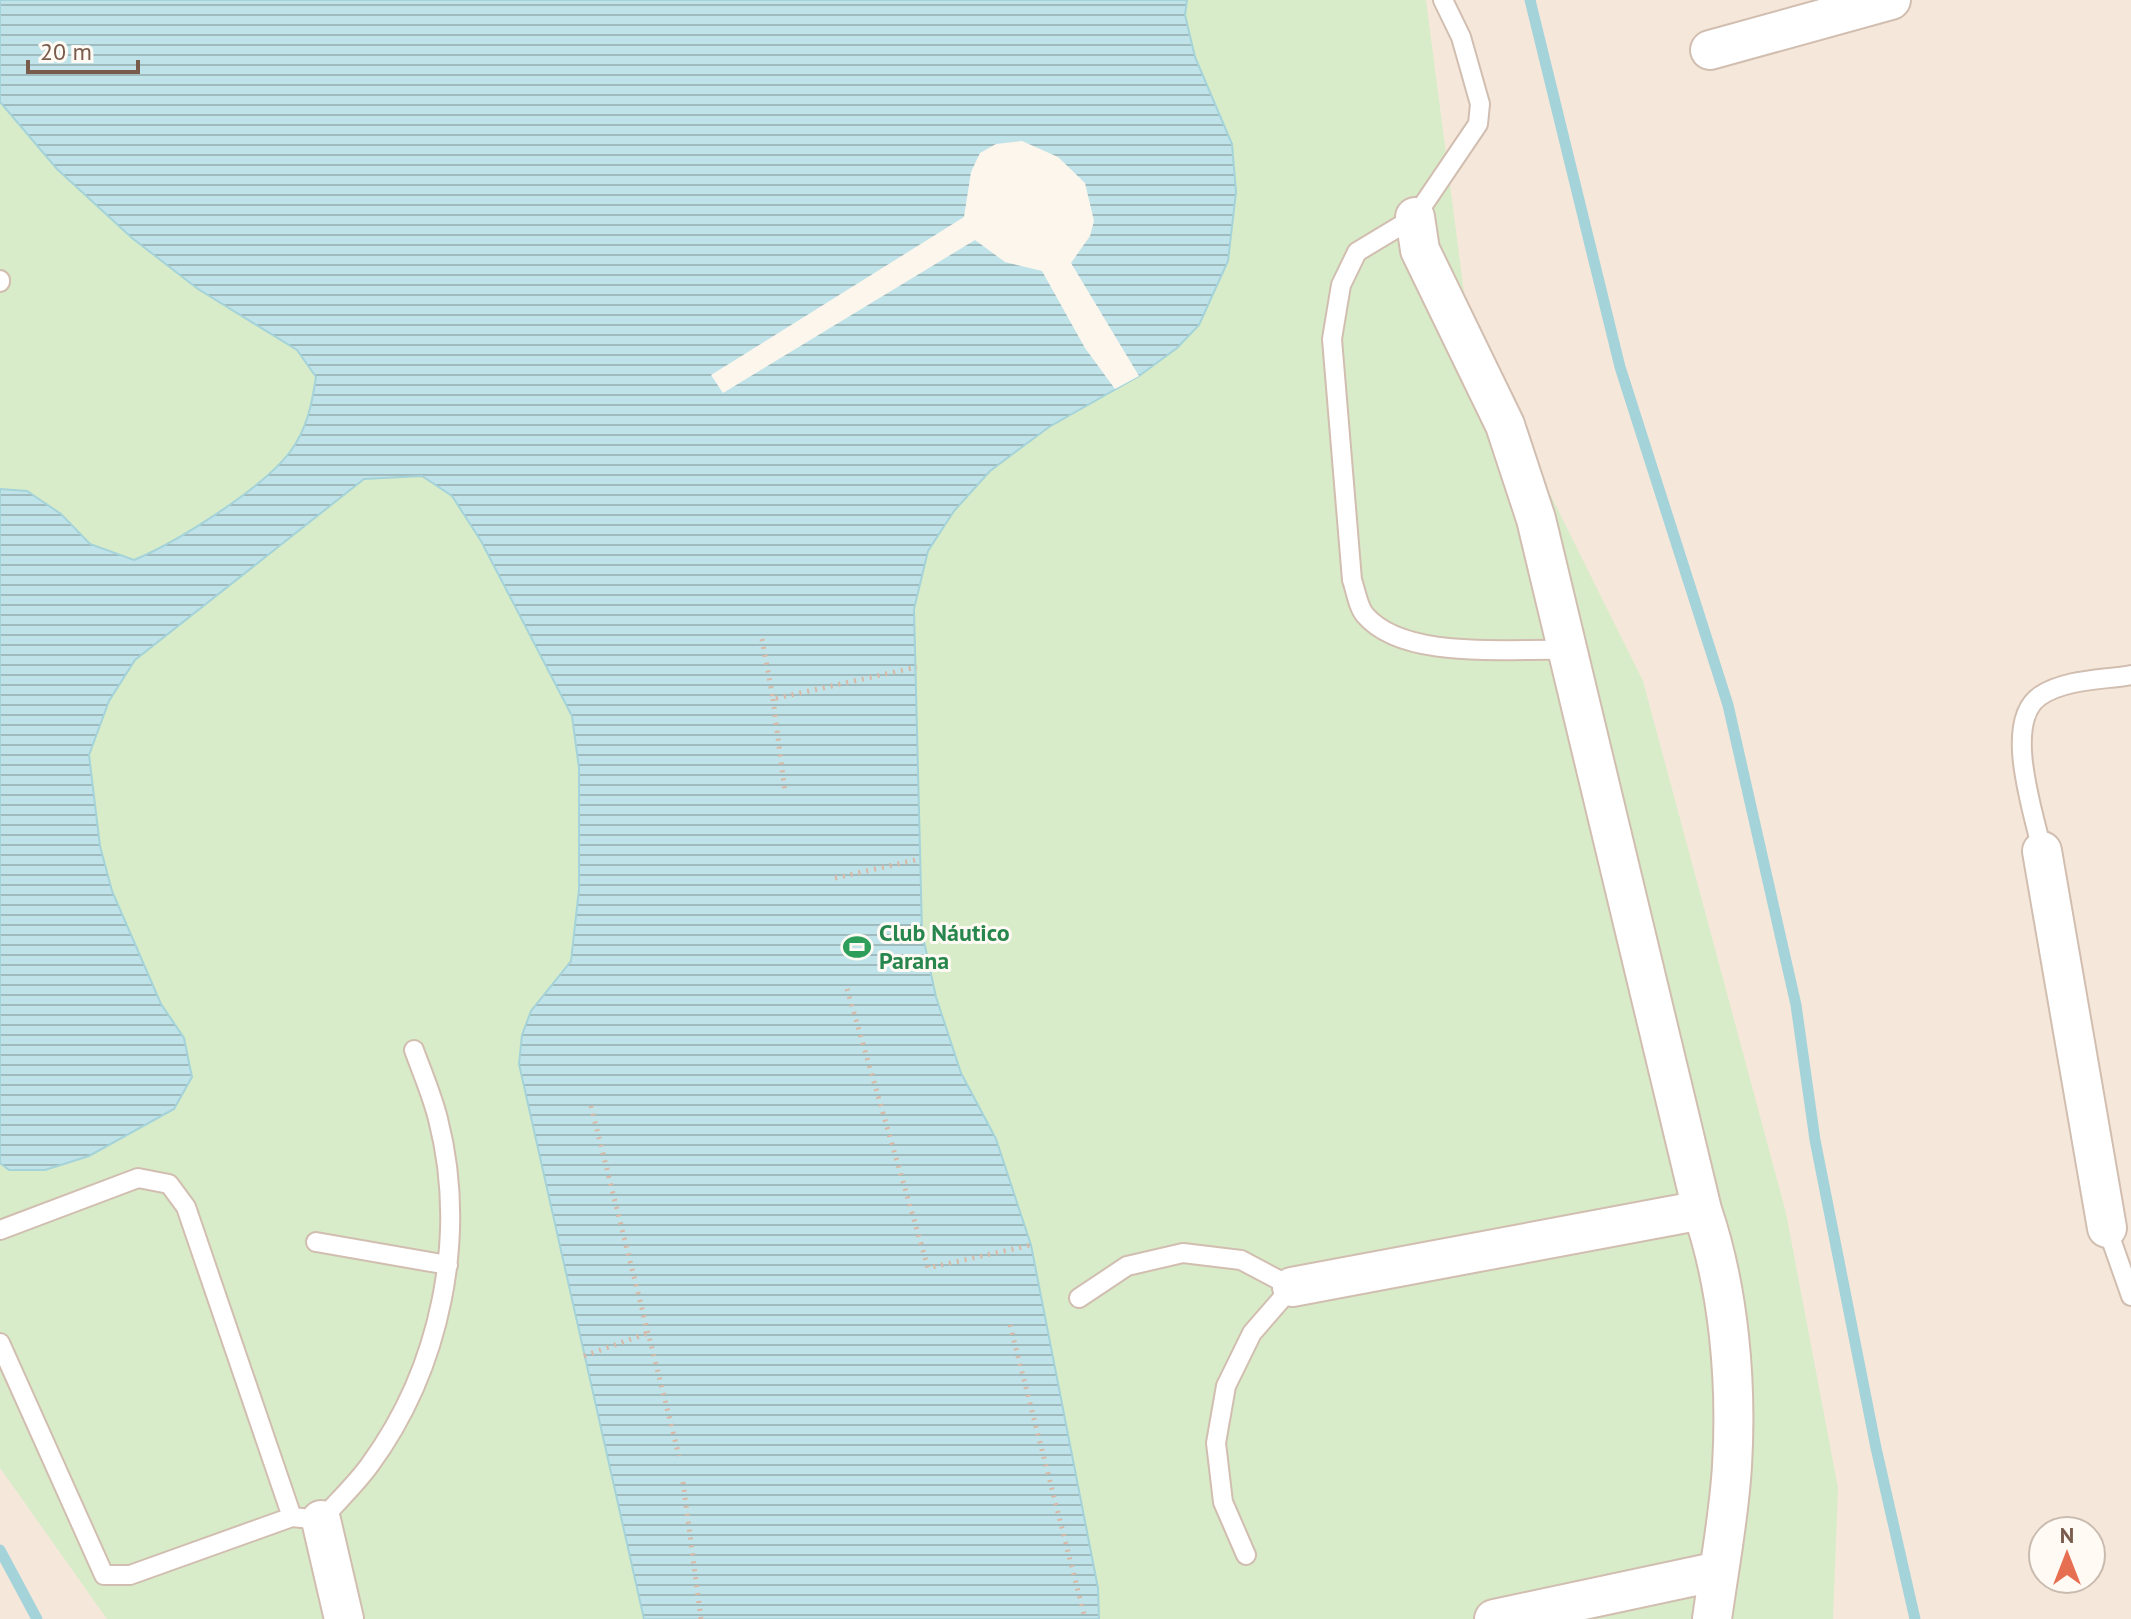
<svg xmlns="http://www.w3.org/2000/svg" width="2131" height="1619" font-family="'PT Sans',sans-serif">
	<defs>
		<pattern id="water-rules" width="6" height="5" patternUnits="userSpaceOnUse" patternTransform="scale(2)"><rect width="6" height="5" fill="#bfe3e8"/><path d="M0 2.5h6" fill="none" stroke="#a0bbbe"/></pattern>
	</defs>
	<rect width="100%" height="100%" fill="#fdf6ec"/>
	<path fill="#f5e8da" fill-rule="evenodd" d="M 0,0 L 2131,0 L 2131,1619 L 0,1619 ZM 2043,1531 L 2091,1531 L 2091,1579 L 2043,1579 Z"/>
	<path fill="#d8ecc9" d="M 0,0 L 1426,0 L 1469,331 L 1643,681 L 1786,1213 L 1838,1488 L 1833,1619 L 107,1619 L 0,1468 Z"/>
	<path fill="url(#water-rules)" stroke="#a5d3da" stroke-width="2" d="M 0,0 L 1187,0 L 1185,15 L 1195,57 L 1232,144 L 1236,192 L 1228,261 L 1199,325 L 1177,348 L 1139,376 L 1049,427 L 990,471 L 954,511 L 928,551 L 914,609 L 922,932 L 936,997 L 961,1073 L 996,1139 L 1031,1245 L 1098,1588 L 1099,1619 L 644,1619 L 519,1064 L 522,1035 L 531,1011 L 571,961 L 579,889 L 579,768 L 572,716 L 481,541 L 452,496 L 422,476 L 364,479 L 135,660 L 109,701 L 89,755 L 100,846 L 112,891 L 161,1004 L 184,1038 L 192,1077 L 174,1109 L 89,1156 L 45,1170 L 9,1170 L 0,1163 L 0,489 L 27,491 L 61,514 L 90,544 L 134,560 C 177,542 262,489 290,452 C 307,429 312,404 316,377 L 297,350 L 198,289 L 132,238 L 57,169 L 0,102 Z"/>
	<path fill="#fdf6ec" d="M 1022,141 L 1058,157 L 1085,183 L 1094,221 L 1090,236 L 1071,263 L 1139,376 L 1115,389 L 1085,348 L 1042,271 L 1005,262 L 975,240 L 723,393 L 711,375 L 964,217 L 971,172 L 980,153 L 996,144 Z"/>
	<g fill="none" stroke-linecap="round" stroke-linejoin="round">
		<path stroke="#a5d3da" stroke-width="11" d="M 1530,0 L 1620,367 L 1728,705 L 1796,1005 L 1815,1140 L 1876,1448 L 1915,1619
			M 0,1550 L 37,1619"/>
		<g stroke="#d1beb0" stroke-width="22">
			<path id="lane" d="M 1443,0 L 1461,37 L 1480,104 L 1478,124 L 1415,217 L 1357,252 L 1341,285 L 1332,339 L 1352,580 C 1356,591 1358,607 1365,615 C 1404,661 1511,648 1567,650
				M 0,280 L 0,282
				M 2042,851 C 2034,813 2002,722 2040,696 C 2065,679 2103,680 2131,675
				M 2107,1228 L 2131,1296
				M 0,1230 L 138,1178 L 169,1184 L 186,1207 L 292,1517 L 321,1520 C 337,1502 355,1485 369,1466 C 441,1368 468,1236 438,1119 C 432,1095 422,1072 414,1050
				M 316,1242 L 448,1265
				M 1079,1298 L 1127,1266 L 1183,1253 L 1241,1260 L 1292,1287 L 1252,1333 L 1226,1386 L 1216,1443 L 1223,1502 L 1246,1555
				M 0,1343 L 104,1575 L 130,1575 L 292,1517"/>
		</g>
		<g stroke="#d1beb0" stroke-width="42">
			<path id="street" d="M 1710,50 L 1891,0
				M 1415,217 L 1420,250 L 1505,425 L 1536,519 L 1702,1210 C 1729,1289 1737,1382 1732,1466 C 1729,1517 1719,1568 1712,1619
				M 2042,851 L 2107,1228
				M 1292,1287 L 1702,1210
				M 321,1520 L 344,1619
				M 1494,1619 L 1719,1571"/>
		</g>
		<path stroke="#d9b8a5" stroke-width="5" stroke-dasharray="2 6" stroke-linecap="butt" d="M 762,639 L 773,699 L 917,667
			M 773,699 L 785,792
			M 835,878 L 920,859
			M 847,989 L 928,1268 L 1031,1245
			M 591,1106 L 679,1456
			M 1010,1325 L 1085,1618
			M 584,1356 L 648,1333
			M 683,1482 L 701,1619"/>
		<use href="#lane" stroke="#fff" stroke-width="18"/>
		<use href="#street" stroke="#fff" stroke-width="38"/>
	</g>
	<defs>
		<g id="stadium-bare" transform="scale(2.16)"><path d="M0-5a6.5 5 0 1 0 0 10a6.5 5 0 1 0 0-10ZM-3.5-1.8h7v3.6h-7Z" fill="#2e9e5b" stroke="#fffaf3" stroke-width="2.5" paint-order="stroke"/></g>
	</defs>
	<g fill-rule="evenodd">
		<use href="#stadium-bare" x="857" y="947"/>
	</g>
	<g text-anchor="middle" stroke-width="6" stroke-linejoin="round" paint-order="stroke">
		<g font-size="24" font-weight="bold" fill="#27864d" stroke="#fffaf3" text-anchor="start">
			<text x="879" y="941">Club Náutico<tspan x="879" dy="28">Parana</tspan></text>
		</g>
	</g>
	<g transform="translate(2067 1555)"><circle r="38" fill="#fffaf3" stroke="#cabbb1" stroke-width="2"/>
	<path d="M0-6L14 30L0 20L-14 30Z" fill="#e76f51"/>
	<text y="-12" font-size="22" font-weight="bold" text-anchor="middle" fill="#7a5c4d">N</text>
	</g>
	<path d="M28 60v12h110v-12" fill="none" stroke="#7a5c4d" stroke-width="4"/>
	<text x="40" y="60" font-size="24" fill="#7a5c4d" stroke="#fffaf3" stroke-width="6" paint-order="stroke">20 m</text>
</svg>
